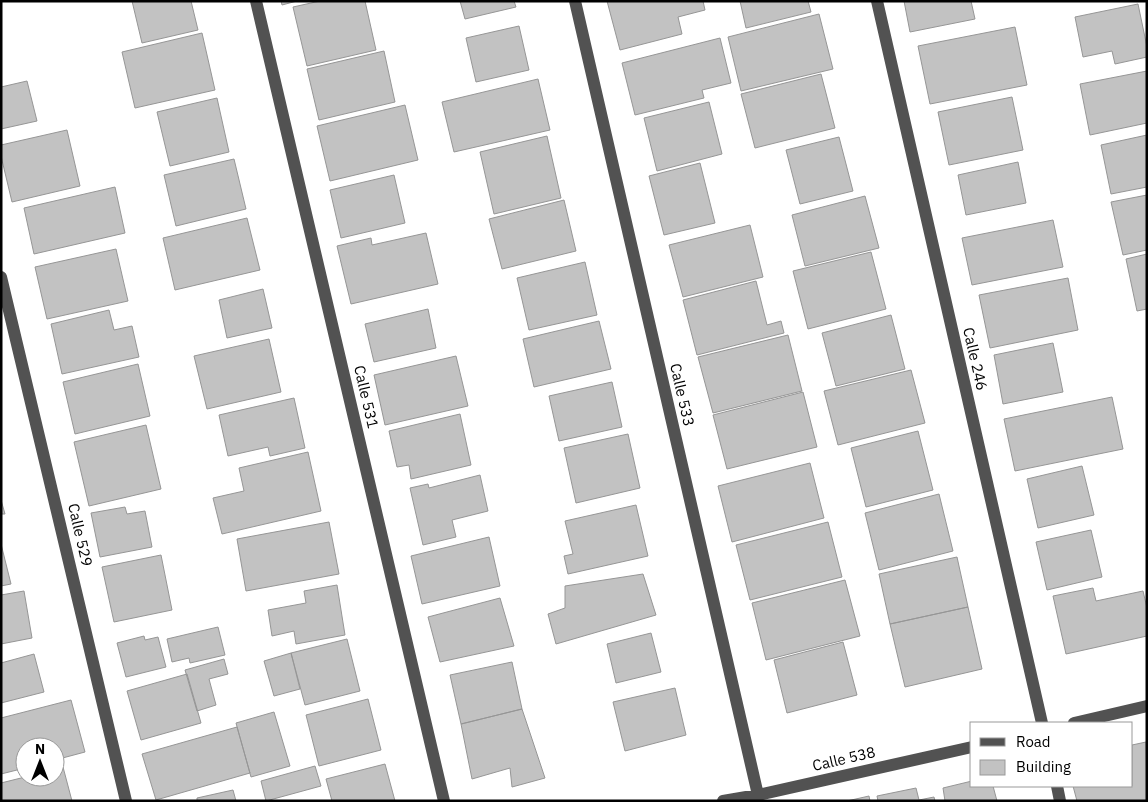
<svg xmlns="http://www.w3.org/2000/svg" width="1148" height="802" font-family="'IBM Plex Sans',sans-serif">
	<rect width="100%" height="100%" fill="#fff"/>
	<path fill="#c2c2c2" stroke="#969696" d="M 132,1 L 191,1 L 198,30 L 142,43 Z
		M 281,1 L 297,1 L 282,5 Z
		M 320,1 L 365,1 L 376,50 L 307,66 L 293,7 Z
		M 460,1 L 514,1 L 516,7 L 465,19 Z
		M 607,1 L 703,1 L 705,10 L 678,17 L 682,34 L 620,50 Z
		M 740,1 L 808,1 L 811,12 L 746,28 Z
		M 904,1 L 971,1 L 975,19 L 910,32 Z
		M 1138,4 L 1147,47 L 1147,57 L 1115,64 L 1112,51 L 1083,57 L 1075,17 Z
		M 819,14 L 833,69 L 741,91 L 728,37 Z
		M 519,26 L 529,70 L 476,82 L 466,38 Z
		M 1015,27 L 1027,85 L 930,104 L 918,46 Z
		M 202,33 L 215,90 L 135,108 L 122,52 Z
		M 720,38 L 731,83 L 702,90 L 704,98 L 635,115 L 622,63 Z
		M 384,51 L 395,102 L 319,120 L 307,69 Z
		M 1147,71 L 1147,123 L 1090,135 L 1080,84 Z
		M 821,74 L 835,128 L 755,148 L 741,94 Z
		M 538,79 L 550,130 L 454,152 L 442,102 Z
		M 27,81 L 37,121 L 1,129 L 1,87 Z
		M 1012,97 L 1023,150 L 949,165 L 938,112 Z
		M 217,98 L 229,152 L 170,166 L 157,112 Z
		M 709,102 L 722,154 L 657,171 L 644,118 Z
		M 405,105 L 418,160 L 330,181 L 317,126 Z
		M 67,130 L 80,186 L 12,202 L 1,156 L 1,145 Z
		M 1147,135 L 1147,187 L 1111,194 L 1101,145 Z
		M 547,136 L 561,198 L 494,214 L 480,152 Z
		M 839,137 L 853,191 L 800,204 L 786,150 Z
		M 234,159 L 246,209 L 176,226 L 164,175 Z
		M 1018,162 L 1026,203 L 966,215 L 958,175 Z
		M 700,163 L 715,223 L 664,235 L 649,176 Z
		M 394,175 L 405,223 L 341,238 L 330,190 Z
		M 115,187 L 125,233 L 34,254 L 24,208 Z
		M 1147,195 L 1147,250 L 1123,255 L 1111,202 Z
		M 865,196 L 879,248 L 805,266 L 792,215 Z
		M 564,200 L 576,251 L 502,269 L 489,219 Z
		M 247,218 L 260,270 L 175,290 L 163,238 Z
		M 1053,220 L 1063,267 L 972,285 L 962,238 Z
		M 750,225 L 763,277 L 683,297 L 669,245 Z
		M 426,233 L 438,284 L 351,304 L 337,246 L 371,238 L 372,245 Z
		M 116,249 L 128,301 L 47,319 L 35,267 Z
		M 871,252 L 886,309 L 808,329 L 793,271 Z
		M 1147,254 L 1147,309 L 1137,311 L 1126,259 Z
		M 585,262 L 597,315 L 529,330 L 517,278 Z
		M 1068,278 L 1078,330 L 990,348 L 979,295 Z
		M 756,281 L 767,325 L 781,321 L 784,333 L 697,355 L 683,300 Z
		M 263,289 L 272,328 L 227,338 L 219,300 Z
		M 428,309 L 436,348 L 374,362 L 365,324 Z
		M 109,310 L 114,330 L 132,326 L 139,357 L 62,374 L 51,324 Z
		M 891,315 L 905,369 L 836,386 L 822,333 Z
		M 599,321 L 611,369 L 534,387 L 523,339 Z
		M 788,335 L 802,391 L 713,413 L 698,357 Z
		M 269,339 L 281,392 L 207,409 L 194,356 Z
		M 1053,343 L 1063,392 L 1003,404 L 994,355 Z
		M 456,356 L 468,406 L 385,425 L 374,375 Z
		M 138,364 L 150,416 L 75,434 L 63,382 Z
		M 911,370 L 925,423 L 838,445 L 824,391 Z
		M 612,382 L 622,427 L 559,441 L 549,396 Z
		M 803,392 L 817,447 L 727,469 L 713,415 Z
		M 1112,397 L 1123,449 L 1015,471 L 1004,419 Z
		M 294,398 L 305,448 L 270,456 L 268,447 L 228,456 L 219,415 Z
		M 460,414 L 471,465 L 411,479 L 409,465 L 397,467 L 389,431 Z
		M 146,425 L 161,489 L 89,506 L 74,442 Z
		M 918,431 L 933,490 L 866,507 L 851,448 Z
		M 628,434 L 640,488 L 576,503 L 564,448 Z
		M 308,452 L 321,511 L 222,534 L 213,498 L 244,491 L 239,468 Z
		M 810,463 L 824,518 L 732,542 L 718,486 Z
		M 1082,466 L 1094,515 L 1038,528 L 1027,479 Z
		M 480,475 L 488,511 L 452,520 L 456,537 L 423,545 L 410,488 L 428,484 L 429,488 Z
		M 939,494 L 953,551 L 879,570 L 865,513 Z
		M 1,500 L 5,514 L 1,514 Z
		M 636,505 L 648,556 L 568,574 L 564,556 L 573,554 L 565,521 Z
		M 125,507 L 127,514 L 145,511 L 152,547 L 100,557 L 91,513 Z
		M 329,522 L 339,574 L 246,591 L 237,539 Z
		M 828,522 L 842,577 L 750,600 L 736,545 Z
		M 1091,530 L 1102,577 L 1047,590 L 1036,542 Z
		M 489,537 L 500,586 L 422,604 L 411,556 Z
		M 1,544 L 11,584 L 1,586 Z
		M 161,555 L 172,610 L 114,622 L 102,567 Z
		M 957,557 L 968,607 L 890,624 L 879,574 Z
		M 643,574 L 656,615 L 556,644 L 548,614 L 565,608 L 565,586 Z
		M 845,580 L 860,636 L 766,660 L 752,603 Z
		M 337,585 L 345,635 L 296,644 L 294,631 L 272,636 L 268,610 L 306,603 L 304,591 Z
		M 1093,588 L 1096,601 L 1143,591 L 1147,608 L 1147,636 L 1066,654 L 1053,596 Z
		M 24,591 L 32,638 L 1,644 L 1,595 Z
		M 500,598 L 514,646 L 440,662 L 428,617 Z
		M 968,607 L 982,669 L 905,687 L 890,624 Z
		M 218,627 L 225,655 L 190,663 L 189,658 L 172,662 L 167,639 Z
		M 651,633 L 661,672 L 616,683 L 607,644 Z
		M 144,636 L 145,640 L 158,637 L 166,667 L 126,677 L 117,643 Z
		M 347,639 L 360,691 L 305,705 L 291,653 Z
		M 843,642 L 857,695 L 787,713 L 774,660 Z
		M 291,653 L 300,689 L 274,696 L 264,661 Z
		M 34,654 L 44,692 L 1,703 L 1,663 Z
		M 224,659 L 228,674 L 209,679 L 216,705 L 197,711 L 185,670 Z
		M 512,662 L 522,709 L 461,724 L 450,675 Z
		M 187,674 L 201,723 L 141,740 L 127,691 Z
		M 675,688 L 686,735 L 625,751 L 613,702 Z
		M 368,699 L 381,750 L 319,766 L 306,715 Z
		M 71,700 L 85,752 L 55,760 L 55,747 L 25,747 L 25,768 L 1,774 L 1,718 Z
		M 522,709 L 545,778 L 512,787 L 510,768 L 472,779 L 461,724 Z
		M 274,712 L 290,766 L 251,777 L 236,723 Z
		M 237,727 L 250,773 L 156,800 L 142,754 Z
		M 1146,742 L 1147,801 L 1077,801 L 1073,786 L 1132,786 L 1132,745 Z
		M 385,764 L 395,801 L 332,801 L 326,779 Z
		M 315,766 L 321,786 L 266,801 L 261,781 Z
		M 63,767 L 72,801 L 1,801 L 1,783 L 25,777 L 55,777 L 55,769 Z
		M 972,781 L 972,786 L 993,786 L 997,801 L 945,801 L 943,788 Z
		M 916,788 L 919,800 L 934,797 L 935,801 L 878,801 L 877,796 Z
		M 233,790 L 236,801 L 197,801 L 197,798 Z
		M 869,796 L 870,801 L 847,801 Z"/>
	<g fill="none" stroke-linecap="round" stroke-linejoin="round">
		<path stroke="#525252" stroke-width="12" d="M 256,1 L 444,801
			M 575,1 L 758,795
			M 877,1 L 1042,723
			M 1,277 L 126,801
			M 1074,723 L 1147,706
			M 1057,786 L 1060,801
			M 723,801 L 758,795 L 972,747"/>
	</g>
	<g text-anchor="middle" stroke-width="4" stroke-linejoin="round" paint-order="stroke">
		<g font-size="15" fill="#000" stroke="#fff">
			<text transform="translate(975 359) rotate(77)" y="5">Calle 246</text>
			<text transform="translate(682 395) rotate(77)" y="5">Calle 533</text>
			<text transform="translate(366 397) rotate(77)" y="5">Calle 531</text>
			<text transform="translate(80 535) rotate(77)" y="5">Calle 529</text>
			<text transform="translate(844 759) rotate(-13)" y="5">Calle 538</text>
		</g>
	</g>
	<rect width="1148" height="802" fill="none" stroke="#000000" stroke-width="5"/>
	<rect x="970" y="722" width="162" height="65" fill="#ffffff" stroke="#999999"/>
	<rect x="980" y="738" width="25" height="8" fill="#525252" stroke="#999999"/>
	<text x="1016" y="747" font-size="15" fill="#000000">Road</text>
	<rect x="980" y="760" width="25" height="15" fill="#c2c2c2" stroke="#999999"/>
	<text x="1016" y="772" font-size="15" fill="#000000">Building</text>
	<g transform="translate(40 762)"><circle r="24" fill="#ffffff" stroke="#999999"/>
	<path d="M0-4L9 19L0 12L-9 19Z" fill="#000000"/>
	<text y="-8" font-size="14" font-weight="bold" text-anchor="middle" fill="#000000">N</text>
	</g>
</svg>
